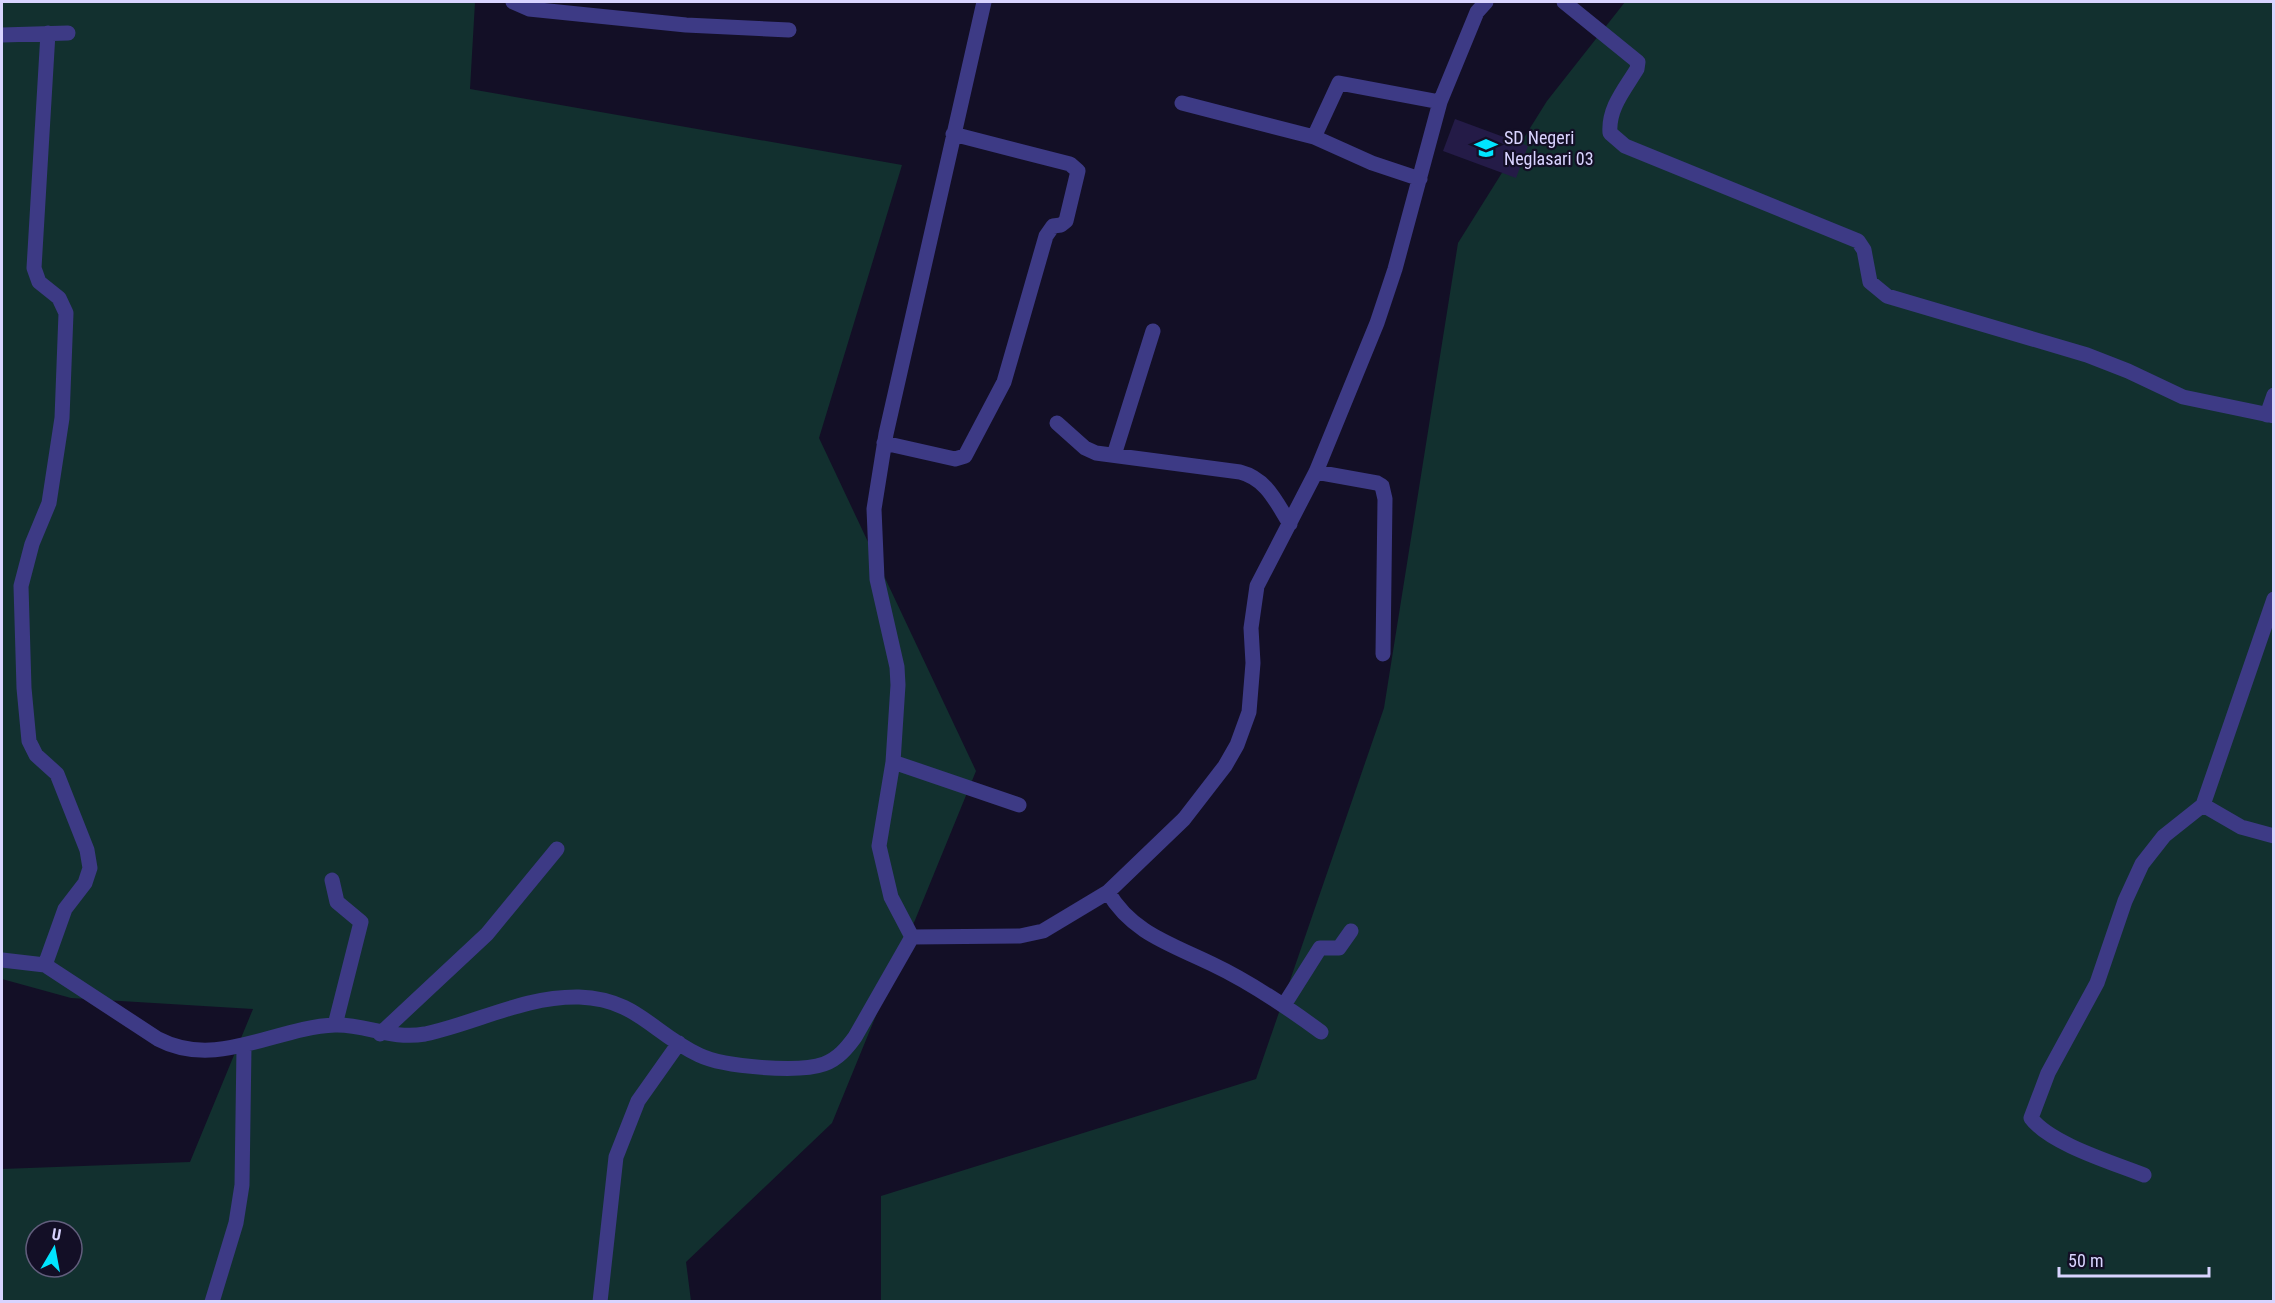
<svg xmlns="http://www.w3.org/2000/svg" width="2275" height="1303" font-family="'Roboto Condensed',sans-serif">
	<rect width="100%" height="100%" fill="#130f26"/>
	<path fill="#12302f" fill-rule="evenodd" d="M 2,2 L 475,2 L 470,89 L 902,165 L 819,438 L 976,771 L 832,1123 L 686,1262 L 691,1301 L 2,1301 L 2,1169 L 190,1162 L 253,1009 L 71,998 L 2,979 ZM 36,1231 L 72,1231 L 72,1267 L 36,1267 Z
		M 1625,2 L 2273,2 L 2273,1301 L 881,1301 L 881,1196 L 1256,1079 L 1384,708 L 1458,243 L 1547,101 Z"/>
	<path fill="#241b47" d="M 1455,119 L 1528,146 L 1516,178 L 1443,151 Z"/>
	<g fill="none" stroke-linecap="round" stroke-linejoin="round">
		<path stroke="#3d3a85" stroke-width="15" d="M 513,2 L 529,9 L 686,25 L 789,30
			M 1564,2 L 1638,62 L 1637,69 C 1625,89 1608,108 1610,133 L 1625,146 L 1858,241 L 1864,250 L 1870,282 L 1887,296 L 2087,355 L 2128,371 L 2183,397 L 2274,416
			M 2,35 L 68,33
			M 1182,103 L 1314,137 L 1372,163 L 1420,179
			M 1314,137 L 1339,83 L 1440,102
			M 2267,415 L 2274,395
			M 1057,423 L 1085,448 L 1096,453 L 1240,472 C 1267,479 1276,502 1290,524
			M 884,443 L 955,459 L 965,456 L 1004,382 L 1046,236 L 1053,226 L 1061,225 L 1066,221 L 1078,171 L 1070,164 L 953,134
			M 1114,455 L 1153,331
			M 1316,472 L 1377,483 L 1382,486 L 1385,499 L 1383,654
			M 2274,599 L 2203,805 L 2241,827 L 2274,836
			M 893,762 L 1019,805
			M 332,880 L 337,902 L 361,922 L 335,1025
			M 1108,892 C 1132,933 1171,944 1212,964 C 1250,982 1287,1007 1321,1032
			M 912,937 L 1020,936 L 1043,931 L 1108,892 L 1184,819 L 1225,766 L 1237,745 L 1249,712 L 1253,663 L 1251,628 L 1257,586 L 1316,472 L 1377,323 L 1395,269 L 1440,102 L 1477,12 L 1486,2
			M 2,960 L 45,965 L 158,1039 C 217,1070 276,1027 335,1025 C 366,1024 391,1040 425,1034 C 477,1023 524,996 579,997 C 637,999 652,1033 699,1055 C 724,1067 799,1073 824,1064 C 838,1059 847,1048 855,1037 L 912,937 L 891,897 L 879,846 L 893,762 L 898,685 L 897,667 L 877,579 L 874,509 L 886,434 L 984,2
			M 45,965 L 65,909 L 85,883 L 90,868 L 87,850 L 57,774 L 36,755 L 29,741 L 24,688 L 21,586 L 32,544 L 49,503 L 62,418 L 66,313 L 59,298 L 39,282 L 34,268 L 48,33
			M 1284,1005 L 1320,948 L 1339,948 L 1351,931
			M 380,1034 L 487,934 L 557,849
			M 2144,1175 C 2114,1163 2050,1144 2031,1118 L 2048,1073 L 2097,983 L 2125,901 L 2142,864 L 2164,836 L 2203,805
			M 212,1302 L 236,1223 L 242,1185 L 244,1047
			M 600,1302 L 616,1157 L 638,1101 L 679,1043"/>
	</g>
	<defs>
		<g id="school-bare" transform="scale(1.8)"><path d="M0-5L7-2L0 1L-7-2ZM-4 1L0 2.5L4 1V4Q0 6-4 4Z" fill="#00e5ff" stroke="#130f26" stroke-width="2.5" paint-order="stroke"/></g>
	</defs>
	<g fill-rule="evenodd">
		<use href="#school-bare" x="1486" y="148"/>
	</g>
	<g text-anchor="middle" stroke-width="4.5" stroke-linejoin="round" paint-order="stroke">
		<g font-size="18" fill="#d9d4ff" stroke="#130f26" text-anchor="start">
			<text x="1504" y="144">SD Negeri<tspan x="1504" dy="21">Neglasari 03</tspan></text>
		</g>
	</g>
	<rect width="2275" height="1303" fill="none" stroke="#d9d4ff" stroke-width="6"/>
	<g transform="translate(54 1249) rotate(10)"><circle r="28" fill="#130f26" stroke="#625e7d" stroke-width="1.5"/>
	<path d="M0-4.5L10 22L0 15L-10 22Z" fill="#00e5ff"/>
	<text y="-9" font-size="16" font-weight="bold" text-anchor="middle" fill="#d9d4ff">U</text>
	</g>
	<path d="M2059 1267v9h150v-9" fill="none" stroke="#d9d4ff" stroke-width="3"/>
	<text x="2068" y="1267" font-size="18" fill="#d9d4ff" stroke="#130f26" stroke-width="4.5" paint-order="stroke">50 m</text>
</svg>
